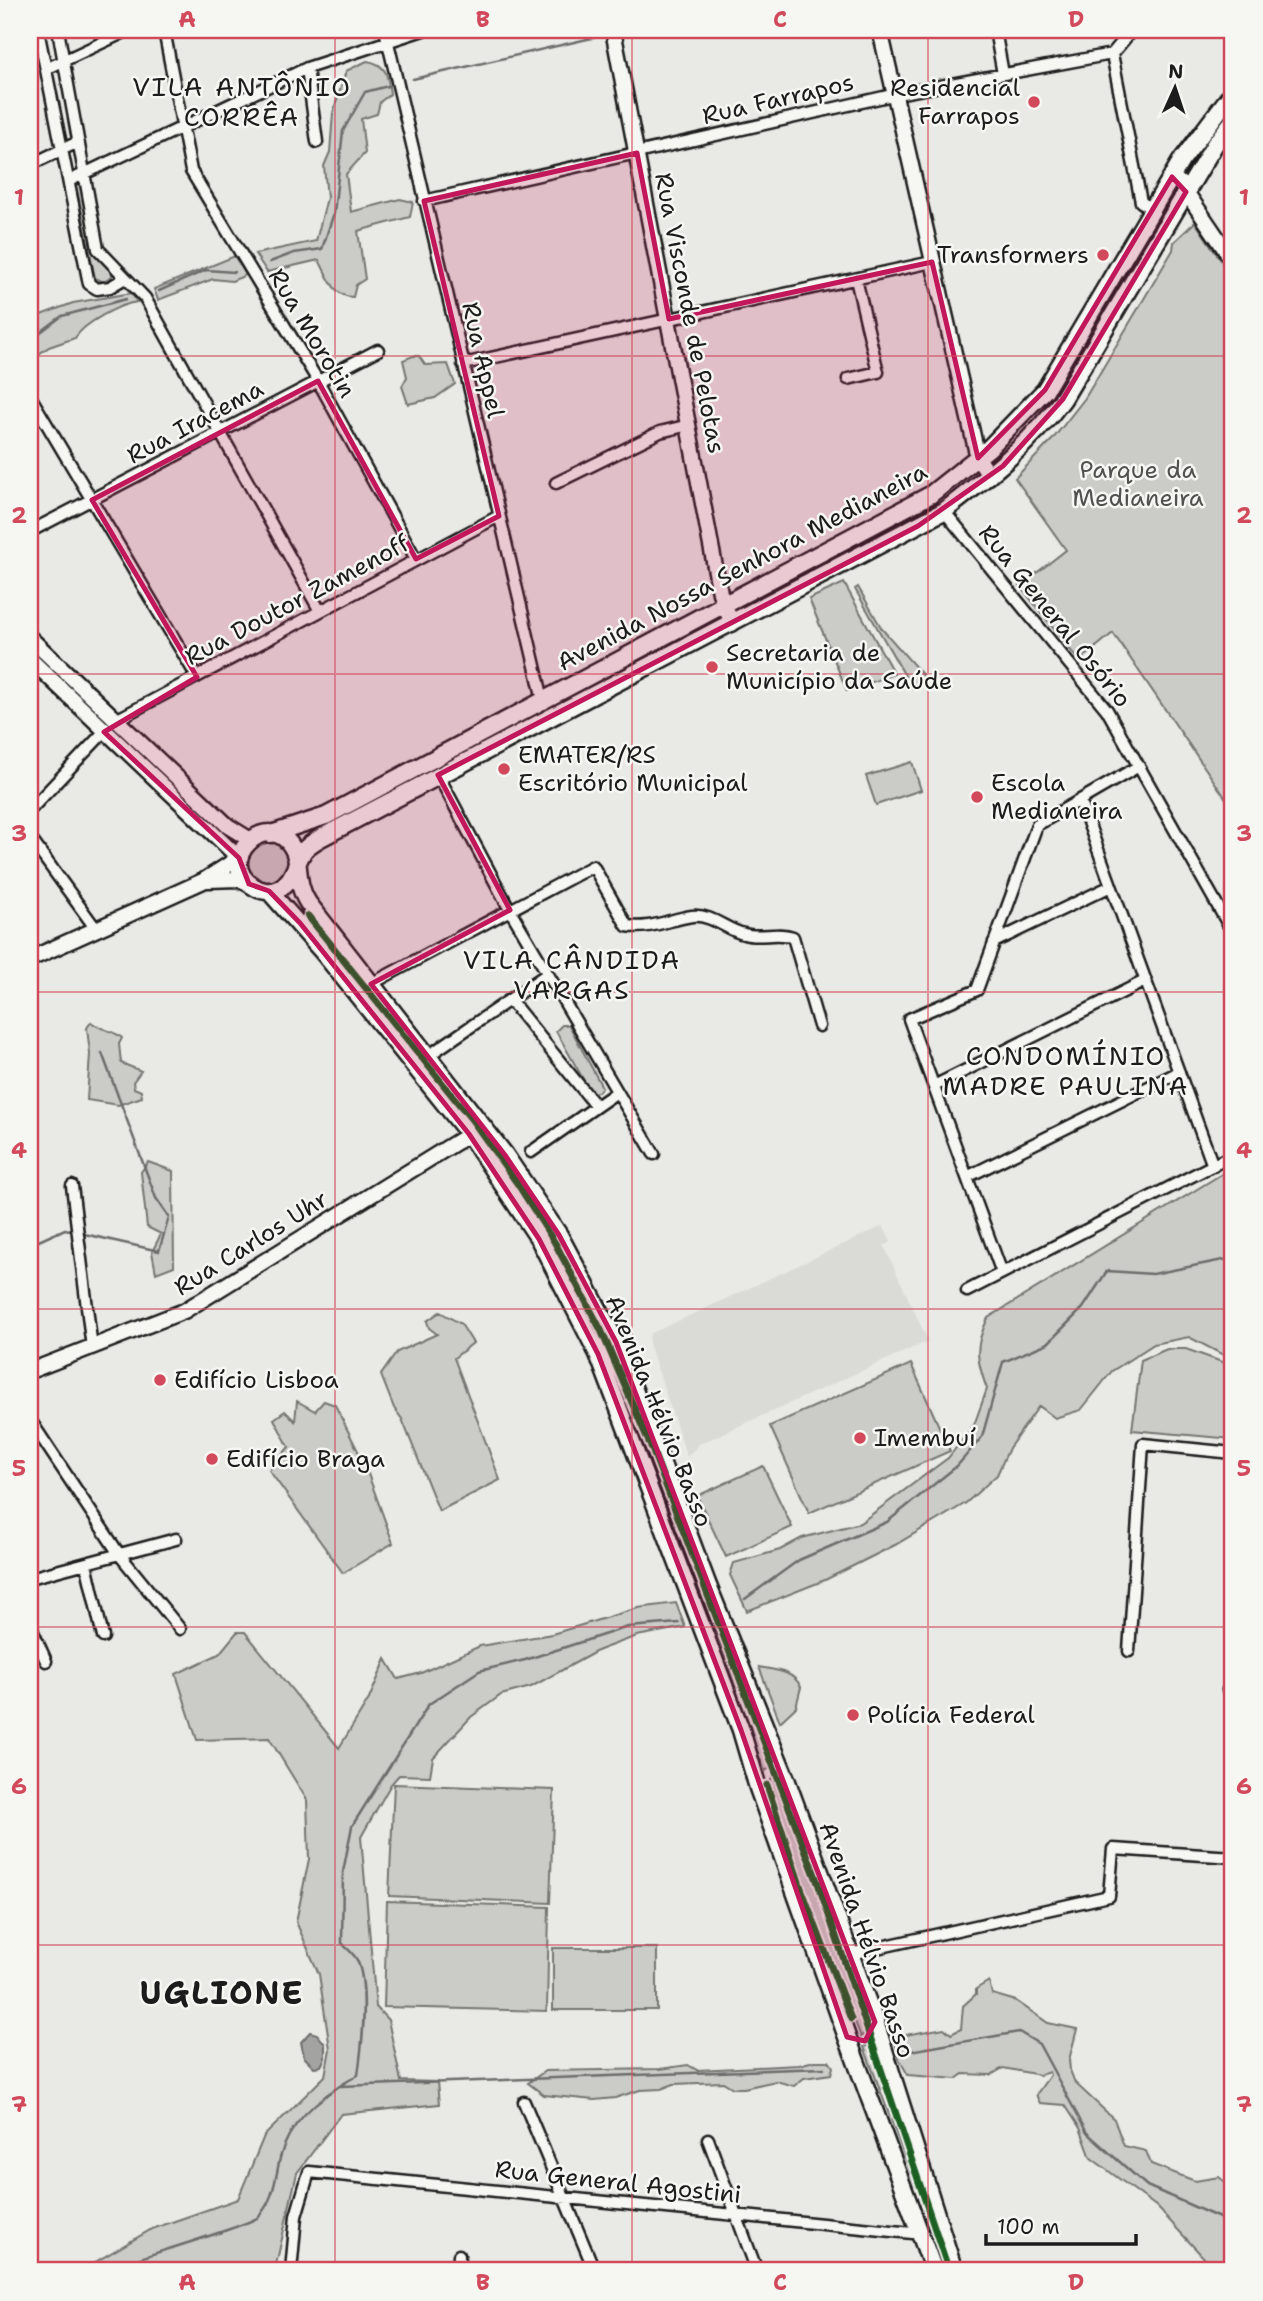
<svg xmlns="http://www.w3.org/2000/svg" width="1263" height="2301" font-family="'Shantell Sans',sans-serif">
	<rect width="100%" height="100%" fill="#e9e9e5"/>
	<filter id="ink" filterUnits="userSpaceOnUse"><feTurbulence type="fractalNoise" baseFrequency=".0143" numOctaves="2"/><feDisplacementMap in="SourceGraphic" scale="14" xChannelSelector="R" yChannelSelector="G"/><feConvolveMatrix kernelMatrix="1 2 1 2 8 2 1 2 1" color-interpolation-filters="sRGB"/></filter>
	<g filter="url(#ink)">
		<path fill="#dadad6" d="M 883,1226 L 891,1242 L 884,1246 L 928,1341 L 699,1444 L 687,1457 L 649,1343 L 650,1334 Z"/>
		<path fill="#cbcbc7" stroke="#747472" stroke-width="2" d="M 367,61 C 387,64 388,76 390,94 L 380,102 L 377,114 L 361,119 L 365,153 L 346,174 L 351,212 L 400,199 L 413,202 L 410,217 L 358,231 L 365,279 L 356,285 L 353,297 C 333,297 327,274 319,260 L 267,272 L 255,254 L 316,241 L 327,198 L 324,166 L 330,152 L 333,113 L 346,71 Z
			M 80,184 L 93,248 L 113,275 L 104,282 L 95,278 L 76,185 Z
			M 1175,187 L 1177,192 L 1091,339 L 1090,335 L 1104,310 L 1103,305 L 1170,189 Z
			M 1195,222 L 1233,278 L 1233,809 L 1113,633 L 1079,661 L 1020,586 L 1066,550 L 1015,478 L 1052,440 L 1085,398 L 1173,250 L 1174,242 Z
			M 235,256 L 246,275 L 232,281 L 213,279 L 158,300 L 154,289 Z
			M 131,293 L 137,302 C 120,304 84,323 75,338 L 49,347 L 30,360 L 30,319 L 73,303 Z
			M 413,356 L 419,356 L 425,365 L 448,364 L 455,384 L 435,398 L 408,404 L 402,386 L 407,377 L 403,360 Z
			M 1073,356 L 1077,356 L 1078,361 C 1063,385 1015,456 991,461 L 991,457 L 1036,409 Z
			M 844,583 L 894,674 L 847,691 L 809,599 Z
			M 858,587 L 882,629 L 926,679 L 912,688 L 855,589 Z
			M 720,614 L 725,618 L 556,706 L 553,699 Z
			M 912,762 L 921,790 L 876,805 L 866,776 Z
			M246 862a21 21 0 1 1 42 0a21 21 0 1 1-42 0Z
			M 91,1022 C 102,1031 114,1030 122,1038 L 119,1044 L 121,1063 L 141,1071 L 133,1082 L 134,1088 L 141,1091 L 142,1097 L 118,1105 L 87,1100 L 90,1054 L 87,1028 Z
			M 562,1025 L 569,1025 L 602,1087 L 598,1092 L 591,1093 L 556,1031 Z
			M 148,1162 L 173,1171 L 174,1266 L 156,1273 L 152,1252 L 161,1234 L 147,1227 L 141,1172 Z
			M 502,1165 C 632,1345 689,1565 770,1768 L 765,1771 C 749,1732 737,1691 723,1651 C 664,1485 603,1312 500,1167 Z
			M 1233,1167 L 1233,1360 L 1189,1337 L 1154,1344 L 1112,1371 L 1081,1410 L 1055,1418 L 1039,1406 L 1009,1448 L 997,1475 L 966,1503 L 895,1545 L 825,1580 L 747,1611 L 730,1575 L 734,1563 L 780,1550 L 802,1538 L 860,1523 L 948,1458 L 974,1425 L 987,1389 C 976,1359 974,1347 988,1318 Z
			M 440,1312 L 461,1324 L 473,1343 L 454,1358 L 500,1480 L 439,1511 L 402,1419 L 394,1408 L 381,1375 L 397,1352 L 437,1334 L 429,1328 L 427,1321 Z
			M 1167,1349 L 1186,1349 L 1233,1366 L 1233,1439 L 1132,1430 L 1141,1360 Z
			M 911,1364 L 950,1451 L 809,1513 L 770,1426 Z
			M 297,1401 L 315,1411 L 324,1401 L 335,1405 L 364,1463 L 393,1543 L 343,1573 L 269,1470 L 289,1447 L 274,1419 L 285,1411 L 295,1421 Z
			M 763,1466 L 792,1527 L 726,1557 L 697,1496 Z
			M 676,1603 L 685,1627 L 637,1636 L 599,1650 L 531,1687 L 501,1695 L 471,1717 L 433,1758 L 430,1776 L 399,1775 L 391,1784 L 361,1837 L 376,2007 L 388,2020 L 401,2081 L 437,2082 L 439,2104 L 341,2114 L 297,2173 L 275,2269 L 271,2271 L 80,2271 L 152,2229 L 238,2199 L 264,2136 L 325,2076 L 330,2049 L 319,1974 L 296,1922 L 309,1859 L 307,1800 L 269,1738 L 197,1740 L 176,1674 L 219,1654 L 237,1632 L 245,1632 L 339,1748 L 369,1699 L 386,1659 L 398,1679 L 421,1673 L 480,1646 L 552,1634 L 638,1608 Z
			M 759,1667 C 776,1670 793,1671 801,1687 L 796,1707 L 780,1722 Z
			M 773,1778 L 816,1884 L 865,2032 L 861,2037 L 803,1888 L 769,1782 Z
			M 394,1784 L 554,1790 L 550,1903 L 389,1896 Z
			M 387,1901 L 549,1907 L 547,2011 L 384,2007 Z
			M 553,1948 L 657,1948 L 657,2010 L 553,2010 Z
			M 989,1981 L 992,1994 L 1016,2001 L 1048,2023 L 1077,2029 L 1069,2060 L 1070,2070 L 1075,2083 L 1114,2119 L 1124,2146 L 1146,2151 L 1151,2164 L 1195,2181 L 1219,2177 L 1233,2189 L 1233,2271 L 1218,2271 L 1220,2268 L 1205,2259 L 1157,2207 L 1091,2158 L 1080,2128 L 1065,2105 L 1040,2103 L 1036,2095 L 1050,2075 L 1049,2072 L 1040,2075 L 1003,2068 L 991,2075 L 963,2074 L 956,2079 L 908,2075 L 899,2059 L 894,2037 L 944,2028 L 951,2034 L 961,2029 L 963,2006 L 976,1994 L 976,1989 Z
			M 871,2045 L 947,2271 L 864,2047 Z
			M 814,2061 L 829,2061 L 833,2067 L 831,2074 L 804,2078 L 794,2086 L 776,2081 L 744,2088 L 733,2088 L 723,2082 L 674,2084 L 661,2089 L 640,2090 L 615,2098 L 594,2100 L 544,2095 L 528,2083 L 545,2071 L 660,2069 L 688,2065 L 697,2070 L 799,2065 Z"/>
		<path fill="#a3a3a1" stroke="#6d6d6c" stroke-width="2" d="M 310,2032 L 317,2034 L 325,2044 L 325,2058 L 321,2066 L 314,2067 L 304,2057 L 301,2042 Z"/>
		<g fill="none" stroke-linecap="round" stroke-linejoin="round">
			<path stroke="#6d6d6c" stroke-width="2.5" d="M 626,30 L 627,30
				M 413,79 L 605,35
				M 270,262 L 294,253 L 322,249 L 334,213 L 343,131 L 365,92 L 388,86
				M 159,291 L 206,270 L 234,272
				M 30,337 L 34,337 L 62,316 L 126,299
				M 80,1233 L 159,1251 L 169,1217 L 156,1198 L 102,1053
				M 30,1245 L 65,1229 L 74,1231
				M 745,1599 L 799,1560 L 887,1522 L 957,1466 L 982,1437 L 1003,1362 L 1048,1343 L 1083,1308 L 1107,1271 L 1153,1274 L 1233,1258
				M 910,2051 L 1019,2032 L 1039,2044 L 1087,2133 L 1147,2186 L 1233,2224
				M 341,2086 L 824,2068
				M 102,2271 C 126,2261 252,2225 258,2217 C 274,2200 275,2180 280,2158 C 289,2120 325,2093 358,2075 C 362,2047 369,1986 357,1960 C 354,1954 346,1948 342,1943 L 343,1872 L 352,1826 L 429,1704 L 479,1671 L 525,1660 L 628,1627 L 679,1623"/>
			<g stroke="#1c1c1c" stroke-width="15">
				<path id="street" d="M 38,30 L 89,284 L 97,289 L 110,287 L 125,278
					M 58,30 L 98,249 L 145,298 L 320,611
					M 164,30 L 191,171 L 318,381 L 416,559
					M 385,30 L 544,704
					M 995,30 L 1003,74
					M 1112,54 L 1141,202 L 1153,209
					M 307,68 L 317,142
					M 46,69 L 129,30
					M 30,165 L 78,142
					M 69,181 L 307,68 L 423,30
					M 424,201 L 897,94 L 1112,54 L 1132,30
					M 463,364 L 932,262
					M 848,379 L 878,372 L 856,279
					M 30,396 L 197,677
					M 556,483 L 660,432 L 689,425
					M 944,511 L 1107,710 L 1233,933
					M 31,531 L 378,350
					M 114,721 L 499,516
					M 438,775 L 510,910 L 654,1154
					M 1080,800 L 1213,1166
					M 30,810 L 104,732
					M 30,838 L 96,929
					M 994,942 L 1111,886
					M 371,984 L 593,866 L 627,926 C 650,930 670,919 692,916 C 712,914 726,930 744,934 C 760,939 777,931 793,937 L 819,1026
					M 510,1000 L 596,1106
					M 428,1056 L 547,974
					M 934,1086 L 1145,981
					M 531,1152 L 617,1092
					M 967,1177 L 1179,1072
					M 72,1186 L 92,1348
					M 1002,1273 L 909,1019 L 977,990 L 1037,825 L 1139,766
					M 967,1291 L 1233,1155
					M 30,1420 L 119,1554 L 180,1629
					M 86,1563 L 103,1637
					M 30,1578 L 176,1539
					M 30,1625 L 46,1661
					M 1129,1651 L 1143,1444 L 1233,1453
					M 1228,1690 L 1233,1689
					M 850,1954 L 1109,1896 L 1113,1849 L 1233,1857
					M 524,2102 L 591,2262 L 591,2271
					M 708,2139 L 757,2271
					M 291,2271 L 296,2216 L 309,2172 L 922,2234
					M 458,2271 L 459,2255"/>
			</g>
			<g stroke="#1c1c1c" stroke-width="19">
				<path id="secondary" d="M 613,30 L 720,593 L 732,624
					M 880,30 L 978,458 L 990,476
					M 1172,177 L 1180,183 L 1233,261
					M 30,638 L 228,826 L 249,839
					M 30,659 L 239,858 L 203,881 L 30,959
					M 208,880 L 238,879 L 249,884
					M 30,1371 L 184,1311 L 476,1130"/>
			</g>
			<g stroke="#1c1c1c" stroke-width="21">
				<path id="primary" d="M 271,834 L 326,816 L 930,495 L 989,448 L 1045,390 L 1181,161 L 1233,92
					M 269,891 L 322,951 L 469,1134 L 539,1239 L 598,1354 L 741,1730 L 758,1788 L 847,2037 L 934,2271
					M 954,2271 L 875,2022 L 786,1779 L 708,1586 L 616,1342 L 559,1235 L 505,1155 L 308,903 C 294,881 302,863 292,847 C 268,808 213,861 253,886 C 260,891 270,893 278,889 C 295,881 295,862 305,849 C 311,843 320,838 328,834 L 944,511 C 988,477 1030,444 1063,399 L 1215,144 L 1233,121"/>
			</g>
			<use href="#street" stroke="#f6f6f2" stroke-width="10"/>
			<use href="#secondary" stroke="#f6f6f2" stroke-width="14"/>
			<use href="#primary" stroke="#f6f6f2" stroke-width="16"/>
			<g stroke="#f6f6f2" stroke-width="11">
				<path id="cycleway" d="M 308,916 L 472,1120 L 517,1183 L 555,1243 L 601,1330 L 652,1449 L 818,1883 L 949,2271
					M 767,1785 L 801,1888 L 851,2019"/>
			</g>
			<use href="#cycleway" stroke="#1b5e20" stroke-width="7"/>
		</g>
	</g>
	<path fill="#c2185b" fill-opacity="0.2" stroke="#c2185b" stroke-width="5" stroke-linejoin="round" d="M 637,153 L 669,319 L 932,262 L 978,458 L 1045,390 L 1172,177 L 1186,192 L 1063,399 L 1003,466 L 918,526 L 438,775 L 510,910 L 371,984 L 505,1155 L 559,1235 L 616,1342 L 875,2022 L 865,2041 L 847,2037 L 741,1730 L 598,1354 L 539,1239 L 469,1134 L 300,923 L 269,891 L 249,884 L 239,858 L 104,732 L 197,677 L 92,500 L 318,381 L 416,559 L 499,516 L 424,201 Z"/>
	<path fill="none" stroke="#d1495b" stroke-width="2" stroke-opacity="0.55" d="M 335,30 L 335,2271M 632,30 L 632,2271M 928,30 L 928,2271M 30,356 L 1233,356M 30,674 L 1233,674M 30,992 L 1233,992M 30,1309 L 1233,1309M 30,1627 L 1233,1627M 30,1945 L 1233,1945"/>
	<g fill="#d1495b" stroke="#f6f6f2" stroke-width="2.5">
		<circle cx="1034" cy="102" r="7"/>
		<circle cx="1103" cy="255" r="7"/>
		<circle cx="712" cy="667" r="7"/>
		<circle cx="504" cy="769" r="7"/>
		<circle cx="977" cy="797" r="7"/>
		<circle cx="160" cy="1380" r="7"/>
		<circle cx="860" cy="1438" r="7"/>
		<circle cx="212" cy="1459" r="7"/>
		<circle cx="853" cy="1715" r="7"/>
	</g>
	<g text-anchor="middle" stroke-width="5" stroke-linejoin="round" paint-order="stroke">
		<g font-size="24" fill="#1c1c1c" stroke="#f6f6f2" text-anchor="start">
			<text x="1020" y="96" text-anchor="end">Residencial<tspan x="1020" dy="28">Farrapos</tspan></text>
			<text x="1089" y="263" text-anchor="end">Transformers</text>
			<text x="726" y="661">Secretaria de<tspan x="726" dy="28">Município da Saúde</tspan></text>
			<text x="518" y="763">EMATER/RS<tspan x="518" dy="28">Escritório Municipal</tspan></text>
			<text x="991" y="791">Escola<tspan x="991" dy="28">Medianeira</tspan></text>
			<text x="174" y="1388">Edifício Lisboa</text>
			<text x="874" y="1446">Imembuí</text>
			<text x="226" y="1467">Edifício Braga</text>
			<text x="867" y="1723">Polícia Federal</text>
		</g>
		<g font-size="24" fill="#1c1c1c" stroke="#f6f6f2">
			<text transform="translate(778 99) rotate(-13)" y="8">Rua Farrapos</text>
			<text transform="translate(690 313) rotate(79)" y="8">Rua Visconde de Pelotas</text>
			<text transform="translate(312 333) rotate(59)" y="8">Rua Morotin</text>
			<text transform="translate(483 360) rotate(77)" y="8">Rua Appel</text>
			<text transform="translate(195 422) rotate(-28)" y="8">Rua Iracema</text>
			<text transform="translate(742 567) rotate(-28)" y="8">Avenida Nossa Senhora Medianeira</text>
			<text transform="translate(297 600) rotate(-28)" y="8">Rua Doutor Zamenoff</text>
			<text transform="translate(1055 616) rotate(51)" y="8">Rua General Osório</text>
			<text transform="translate(251 1243) rotate(-32)" y="8">Rua Carlos Uhr</text>
			<text transform="translate(659 1411) rotate(68)" y="8">Avenida Hélvio Basso</text>
			<text transform="translate(867 1940) rotate(71)" y="8">Avenida Hélvio Basso</text>
			<text transform="translate(618 2182) rotate(6)" y="8">Rua General Agostini</text>
		</g>
		<g font-size="24" fill="#51514f" stroke="#f6f6f2">
			<text x="1138" y="478">Parque da<tspan x="1138" dy="28">Medianeira</tspan></text>
		</g>
		<g font-size="26" letter-spacing="2" fill="#1c1c1c" stroke="#f6f6f2">
			<text x="242" y="96">VILA ANTÔNIO<tspan x="242" dy="30">CORRÊA</tspan></text>
			<text x="572" y="969">VILA CÂNDIDA<tspan x="572" dy="30">VARGAS</tspan></text>
			<text x="1066" y="1065">CONDOMÍNIO<tspan x="1066" dy="30">MADRE PAULINA</tspan></text>
		</g>
		<g font-size="32" font-weight="bold" letter-spacing="2" fill="#1c1c1c" stroke="#f6f6f2">
			<text x="222" y="2004">UGLIONE</text>
		</g>
	</g>
	<rect width="1263" height="2301" fill="none" stroke="#f6f6f2" stroke-width="77"/>
	<g transform="translate(1175 88) rotate(3)" stroke="#f6f6f2" stroke-width="5" paint-order="stroke">
	<path d="M0-5L12 26L0 18L-12 26Z" fill="#1c1c1c"/>
	<text y="-10" font-size="19" font-weight="bold" text-anchor="middle" fill="#1c1c1c">N</text>
	</g>
	<path d="M986 2234v10h150v-10" fill="none" stroke="#1c1c1c" stroke-width="3.5"/>
	<text x="997" y="2234" font-size="21" fill="#1c1c1c" stroke="#f6f6f2" stroke-width="5" paint-order="stroke">100 m</text>
	<rect x="38" y="38" width="1186" height="2224" fill="none" stroke="#d1495b" stroke-width="2.5"/>
	<g font-size="23" text-anchor="middle" font-weight="bold" fill="#d1495b">
		<text x="187" y="27">A</text>
		<text x="483" y="27">B</text>
		<text x="780" y="27">C</text>
		<text x="1076" y="27">D</text>
		<text x="19" y="205">1</text>
		<text x="1244" y="205">1</text>
		<text x="19" y="523">2</text>
		<text x="1244" y="523">2</text>
		<text x="19" y="841">3</text>
		<text x="1244" y="841">3</text>
		<text x="19" y="1158">4</text>
		<text x="1244" y="1158">4</text>
		<text x="19" y="1476">5</text>
		<text x="1244" y="1476">5</text>
		<text x="19" y="1794">6</text>
		<text x="1244" y="1794">6</text>
		<text x="19" y="2112">7</text>
		<text x="1244" y="2112">7</text>
		<text x="187" y="2290">A</text>
		<text x="483" y="2290">B</text>
		<text x="780" y="2290">C</text>
		<text x="1076" y="2290">D</text>
	</g>
</svg>
